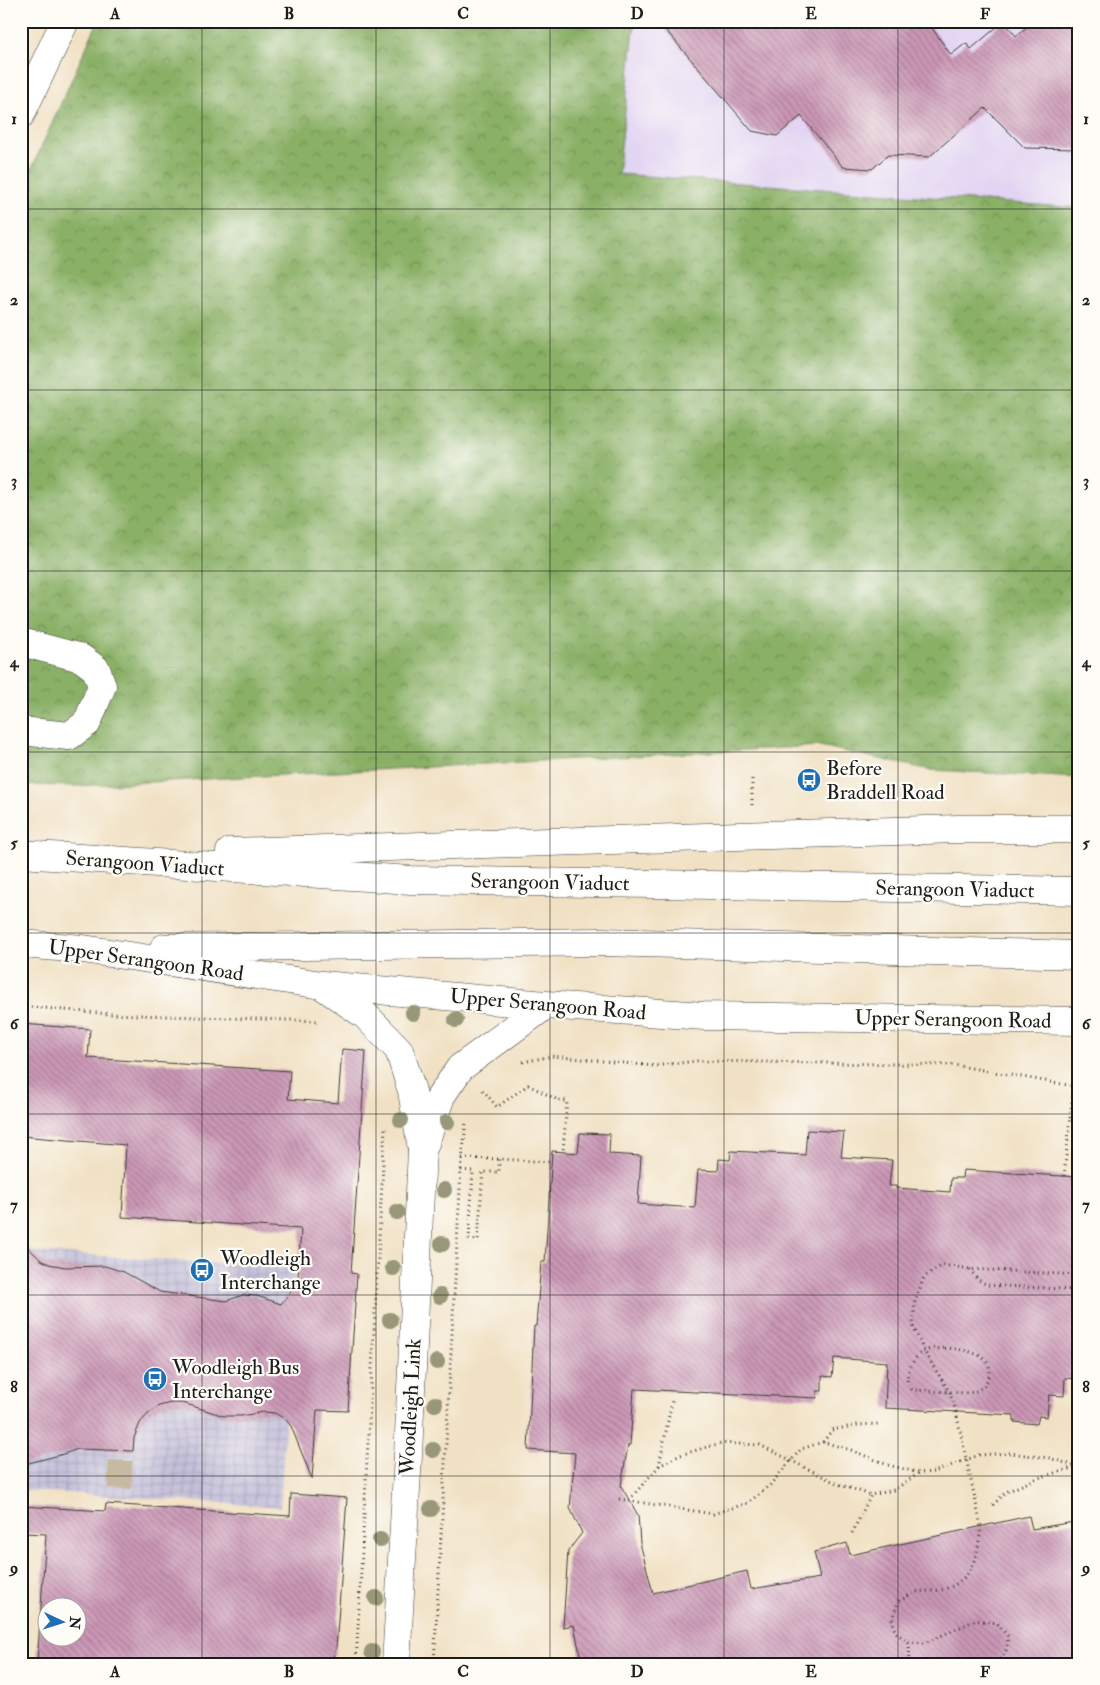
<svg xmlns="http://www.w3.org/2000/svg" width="1100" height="1685" font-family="'IM FELL Double Pica',serif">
	<defs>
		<pattern id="industrial-grid" width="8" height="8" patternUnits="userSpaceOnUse" patternTransform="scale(1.25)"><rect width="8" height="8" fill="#c5c0da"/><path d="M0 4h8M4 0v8" fill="none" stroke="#a9a4ba"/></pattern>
		<pattern id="forest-crowns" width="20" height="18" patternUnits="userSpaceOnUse" patternTransform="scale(1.25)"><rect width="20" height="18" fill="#8ab066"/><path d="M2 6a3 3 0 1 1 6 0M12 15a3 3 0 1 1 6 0" fill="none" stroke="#708e53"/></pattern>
		<pattern id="building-back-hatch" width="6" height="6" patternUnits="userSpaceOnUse" patternTransform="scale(1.25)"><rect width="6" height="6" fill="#cb97b6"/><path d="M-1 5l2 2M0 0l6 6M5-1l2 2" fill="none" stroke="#a47a93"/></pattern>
	</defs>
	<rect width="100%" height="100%" fill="#fdfcf7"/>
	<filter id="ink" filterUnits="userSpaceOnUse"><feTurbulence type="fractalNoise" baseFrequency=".02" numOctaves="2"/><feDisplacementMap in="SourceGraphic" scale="10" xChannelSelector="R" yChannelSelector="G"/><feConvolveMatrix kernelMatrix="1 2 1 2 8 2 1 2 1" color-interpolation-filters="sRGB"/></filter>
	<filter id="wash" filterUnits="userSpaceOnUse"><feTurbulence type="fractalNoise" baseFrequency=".0096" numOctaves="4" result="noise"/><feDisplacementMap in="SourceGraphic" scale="20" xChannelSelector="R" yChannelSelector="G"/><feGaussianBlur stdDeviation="1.12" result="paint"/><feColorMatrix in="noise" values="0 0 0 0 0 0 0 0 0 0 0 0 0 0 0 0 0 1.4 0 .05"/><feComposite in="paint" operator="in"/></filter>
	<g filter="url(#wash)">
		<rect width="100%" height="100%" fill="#f1e1c4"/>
		<path fill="#e2d4f3" d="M 635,21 L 1079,21 L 1079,208 L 618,174 Z"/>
		<path fill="url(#industrial-grid)" d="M 21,1251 L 295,1268 L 280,1507 L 21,1490 Z"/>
		<path fill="url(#forest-crowns)" stroke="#536641" d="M 98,21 L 635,21 L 618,174 L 1079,208 L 1079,778 L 931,770 L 820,746 L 76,786 L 21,785 L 21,192 Z"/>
		<g id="blocks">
			<path fill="url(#building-back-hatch)" fill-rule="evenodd" d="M 658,21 L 927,21 L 951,55 L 966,43 L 971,49 L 1004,21 L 1016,36 L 1034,21 L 1058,21 L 1079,24 L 1079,149 L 1025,148 L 985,108 L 929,157 L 888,155 L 872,169 L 843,167 L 801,116 L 777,136 L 752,131 Z
				M 21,1024 L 90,1029 L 88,1058 L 290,1071 L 288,1099 L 338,1103 L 342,1049 L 366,1051 L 351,1273 L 357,1274 L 348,1411 L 317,1410 L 312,1479 L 291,1426 L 286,1420 L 275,1413 L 263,1412 L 241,1416 L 224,1416 L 183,1403 L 171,1403 L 159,1406 L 148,1414 L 140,1423 L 134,1438 L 133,1451 L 78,1449 L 60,1455 L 21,1465 L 21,1241 L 41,1260 L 49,1264 L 65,1267 L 105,1266 L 124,1272 L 160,1292 L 226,1301 L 243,1295 L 257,1296 L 281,1304 L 295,1286 L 298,1277 L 301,1229 L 122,1217 L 126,1145 L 21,1136 Z
				M 807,1130 L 844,1132 L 841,1157 L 892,1160 L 889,1186 L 896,1186 L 896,1188 L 950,1192 L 951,1178 L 962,1178 L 963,1170 L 1079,1177 L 1079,1379 L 1065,1378 L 1064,1396 L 1049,1395 L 1047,1417 L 1039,1416 L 1037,1424 L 1014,1422 L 1014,1415 L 885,1408 L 887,1362 L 834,1358 L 832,1377 L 822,1376 L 822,1391 L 817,1391 L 817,1398 L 634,1389 L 630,1445 L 628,1445 L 621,1486 L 638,1515 L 640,1543 L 653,1593 L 747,1571 L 751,1589 L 820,1578 L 814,1552 L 847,1543 L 850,1555 L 1029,1516 L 1032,1529 L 1074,1522 L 1079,1543 L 1079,1664 L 582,1664 L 574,1625 L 563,1627 L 568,1551 L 582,1533 L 570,1508 L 575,1453 L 528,1450 L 534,1326 L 536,1326 L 541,1262 L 545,1262 L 552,1151 L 578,1153 L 580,1133 L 610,1134 L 609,1154 L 641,1156 L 638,1204 L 695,1208 L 698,1170 L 718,1171 L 719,1159 L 730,1160 L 731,1151 L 805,1155 Z
				M 291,1494 L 347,1498 L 336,1648 L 331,1664 L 37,1664 L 46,1534 L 21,1533 L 21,1506 L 105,1511 L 106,1504 L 290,1516 ZM 48,1608 L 78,1608 L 78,1638 L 48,1638 Z"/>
		</g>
	</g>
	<g filter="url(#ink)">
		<use href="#blocks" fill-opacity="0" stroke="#3c3a35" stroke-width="1"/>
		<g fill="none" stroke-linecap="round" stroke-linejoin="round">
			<path stroke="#c6baa2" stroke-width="28" stroke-dasharray="28 14" stroke-linecap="butt" d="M 108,1474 L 132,1475"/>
			<g stroke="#3c3a35" stroke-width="29">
				<path id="minor" d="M 21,114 L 65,21
					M 21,642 L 81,658 L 96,669 L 102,686 L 87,723 L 69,736 L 21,731
					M 396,1664 L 408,1455 L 422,1149"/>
			</g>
			<g stroke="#3c3a35" stroke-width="29">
				<path id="major" d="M 230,852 L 958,829 L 1079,829
					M 21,854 L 411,880 L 1079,891
					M 21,944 L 83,949 L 322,985 L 546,1005 L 704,1016 L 1079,1021
					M 164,948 L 602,942 L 1079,955
					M 323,986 L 365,1015 L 399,1050 L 412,1091 L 422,1149
					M 424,1146 L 441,1096 L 460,1068 L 546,1005"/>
			</g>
			<path stroke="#3c3a35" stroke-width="3" stroke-dasharray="1 4" stroke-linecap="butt" d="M 752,805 L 752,778
				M 21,1006 L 109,1014 L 318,1021
				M 523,1062 L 552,1056 L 654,1066 L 697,1061 L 954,1065 L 1079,1087
				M 1074,1087 L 1072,1101 L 1079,1102
				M 483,1090 L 497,1107 L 528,1085 L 558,1100 L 567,1101 L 563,1152
				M 1070,1118 L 1072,1101
				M 462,1158 L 499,1159
				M 461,1170 L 473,1171 L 469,1239 L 478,1240 L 483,1172 L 499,1172 L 499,1159 L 551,1162
				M 1064,1176 L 1070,1118 L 1079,1119
				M 970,1269 L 977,1279 L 987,1285 L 1079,1290
				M 945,1348 C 957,1349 969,1350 980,1356 C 998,1366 989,1390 969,1393 L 912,1390 L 907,1382 C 908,1370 913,1356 925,1351 C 931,1348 939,1349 945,1348 Z
				M 956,1412 L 950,1393 L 924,1351 L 913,1326 L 915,1301 L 924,1277 L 943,1265 L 970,1269 L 1079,1275
				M 823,1442 L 832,1430 L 858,1425 L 879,1424
				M 659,1466 L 672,1401
				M 619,1499 L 713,1514 L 748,1503 L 770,1485 L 801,1449 L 823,1442 L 851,1450 L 888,1465 L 920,1473 L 934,1472 L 979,1455 L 1010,1453 L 1049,1458 L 1079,1467
				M 629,1500 L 659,1466 L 680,1455 L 721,1443 L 760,1445 L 838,1484 L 871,1495 L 894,1490 L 919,1473
				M 993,1505 L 1006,1492 L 1038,1478 L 1075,1467
				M 981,1526 C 978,1553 974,1581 944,1589 C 936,1592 926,1590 917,1592 C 911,1594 905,1598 899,1601 L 892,1618 L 895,1632 L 909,1642 L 925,1643 L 976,1620 L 997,1623 L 1008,1636 C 1007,1650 1006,1659 992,1664
				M 852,1533 L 871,1495
				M 909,1642 L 910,1664
				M 356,1664 L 385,1127
				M 434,1664 L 461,1170 L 466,1123"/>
			<use href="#minor" stroke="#fff" stroke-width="28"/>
			<use href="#major" stroke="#fff" stroke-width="28"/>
			<path stroke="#3c3a35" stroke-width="3" stroke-dasharray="1 4" stroke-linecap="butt" d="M 956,1412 L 981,1526"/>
		</g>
		<g fill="#989779">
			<circle cx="413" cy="1013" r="8"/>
			<circle cx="456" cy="1020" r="8"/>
			<circle cx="401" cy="1120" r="8"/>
			<circle cx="447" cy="1122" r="8"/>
			<circle cx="444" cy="1190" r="8"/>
			<circle cx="397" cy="1212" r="8"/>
			<circle cx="442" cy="1244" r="8"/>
			<circle cx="393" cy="1268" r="8"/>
			<circle cx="440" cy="1296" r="8"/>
			<circle cx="390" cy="1320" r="8"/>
			<circle cx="437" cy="1362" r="8"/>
			<circle cx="435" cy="1404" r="8"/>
			<circle cx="433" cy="1450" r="8"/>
			<circle cx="431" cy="1509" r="8"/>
			<circle cx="380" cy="1540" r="8"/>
			<circle cx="376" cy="1598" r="8"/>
			<circle cx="372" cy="1652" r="8"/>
		</g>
	</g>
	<path fill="none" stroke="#1c1c1c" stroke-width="1" stroke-opacity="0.55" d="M 202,21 L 202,1664M 376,21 L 376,1664M 550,21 L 550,1664M 724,21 L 724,1664M 898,21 L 898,1664M 21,209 L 1079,209M 21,390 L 1079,390M 21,571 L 1079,571M 21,752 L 1079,752M 21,933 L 1079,933M 21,1114 L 1079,1114M 21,1295 L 1079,1295M 21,1476 L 1079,1476"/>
	<defs>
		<g id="bus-disc" transform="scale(1.25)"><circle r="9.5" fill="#1f6fb2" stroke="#fdfcf7"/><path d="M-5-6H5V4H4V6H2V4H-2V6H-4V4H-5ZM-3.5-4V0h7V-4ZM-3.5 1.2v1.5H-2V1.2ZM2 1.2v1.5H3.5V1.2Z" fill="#fff"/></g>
	</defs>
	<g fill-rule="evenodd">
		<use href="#bus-disc" x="809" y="780"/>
		<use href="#bus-disc" x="202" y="1270"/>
		<use href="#bus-disc" x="155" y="1379"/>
	</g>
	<g text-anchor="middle" stroke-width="4.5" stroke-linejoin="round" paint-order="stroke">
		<g font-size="21" fill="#1c1c1c" stroke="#fdfcf7" text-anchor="start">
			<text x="826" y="775">Before<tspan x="826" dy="24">Braddell Road</tspan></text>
			<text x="220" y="1265">Woodleigh<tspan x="220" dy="24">Interchange</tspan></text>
			<text x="172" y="1374">Woodleigh Bus<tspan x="172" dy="24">Interchange</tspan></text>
		</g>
		<g font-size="21" fill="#1c1c1c" stroke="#fdfcf7">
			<text transform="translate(145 863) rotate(4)" y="7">Serangoon Viaduct</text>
			<text transform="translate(550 882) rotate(1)" y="7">Serangoon Viaduct</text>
			<text transform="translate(955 889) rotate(1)" y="7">Serangoon Viaduct</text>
			<text transform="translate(146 960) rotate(8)" y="7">Upper Serangoon Road</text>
			<text transform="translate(548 1004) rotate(5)" y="7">Upper Serangoon Road</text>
			<text transform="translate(953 1019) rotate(1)" y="7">Upper Serangoon Road</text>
			<text transform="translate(410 1407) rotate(-87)" y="7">Woodleigh Link</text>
		</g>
	</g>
	<rect width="1100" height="1685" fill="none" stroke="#fdfcf7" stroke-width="55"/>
	<g transform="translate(62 1622) rotate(94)"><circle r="24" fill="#fdfcf7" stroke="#a3a29f"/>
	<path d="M0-4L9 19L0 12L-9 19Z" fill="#1f6fb2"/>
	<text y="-8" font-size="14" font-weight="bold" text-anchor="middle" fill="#1c1c1c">N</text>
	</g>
	<rect x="28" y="28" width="1044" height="1630" fill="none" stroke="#1c1c1c" stroke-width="2"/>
	<g font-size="16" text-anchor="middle" font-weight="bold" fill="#1c1c1c">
		<text x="115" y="19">A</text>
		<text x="289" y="19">B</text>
		<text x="463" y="19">C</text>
		<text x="637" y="19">D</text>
		<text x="811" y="19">E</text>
		<text x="985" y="19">F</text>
		<text x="14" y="124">1</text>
		<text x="1086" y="124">1</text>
		<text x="14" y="305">2</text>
		<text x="1086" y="305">2</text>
		<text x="14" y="486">3</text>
		<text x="1086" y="486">3</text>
		<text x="14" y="667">4</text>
		<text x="1086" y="667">4</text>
		<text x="14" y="848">5</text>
		<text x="1086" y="848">5</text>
		<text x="14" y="1029">6</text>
		<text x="1086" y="1029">6</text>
		<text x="14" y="1210">7</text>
		<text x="1086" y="1210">7</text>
		<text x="14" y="1392">8</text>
		<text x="1086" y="1392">8</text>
		<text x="14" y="1573">9</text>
		<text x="1086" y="1573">9</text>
		<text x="115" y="1677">A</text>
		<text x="289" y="1677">B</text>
		<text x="463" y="1677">C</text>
		<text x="637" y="1677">D</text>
		<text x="811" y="1677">E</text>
		<text x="985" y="1677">F</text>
	</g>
</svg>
